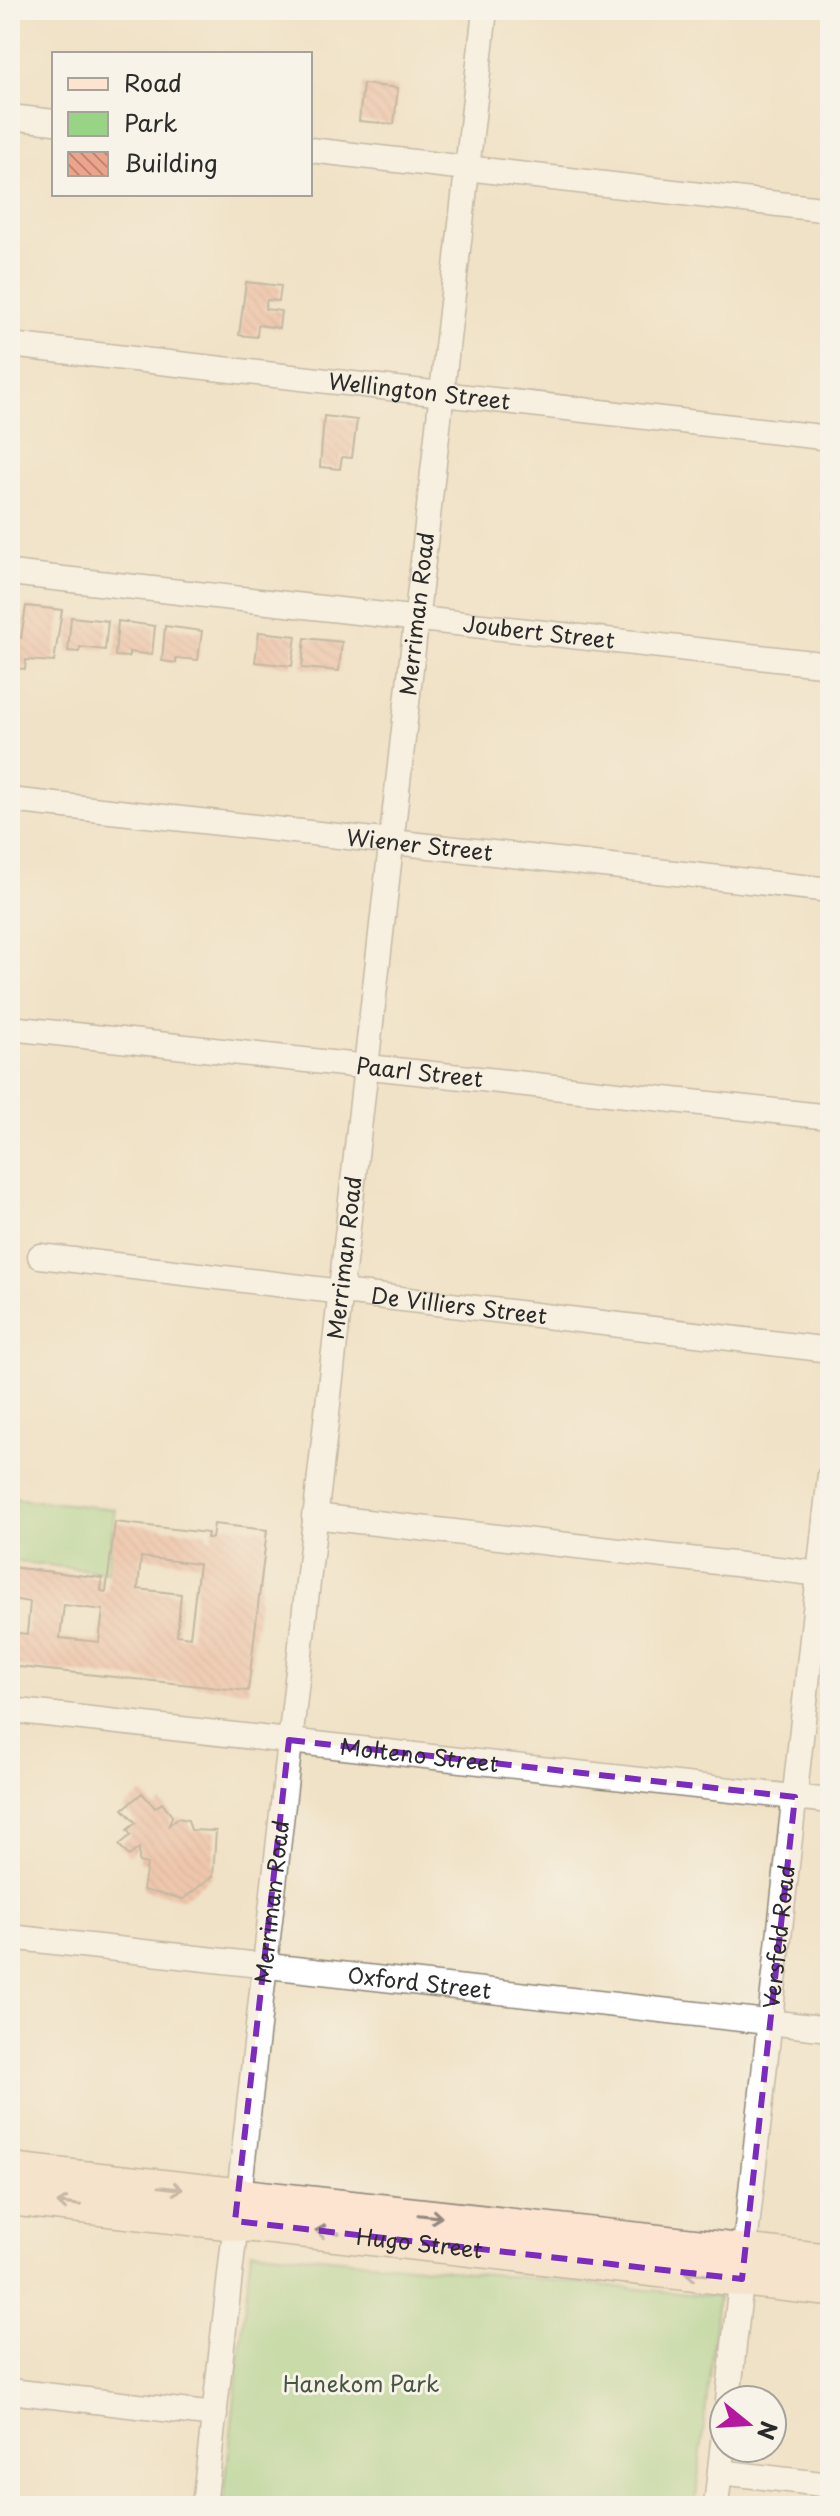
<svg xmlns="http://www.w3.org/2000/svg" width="840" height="2516" font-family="'Playpen Sans',sans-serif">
	<defs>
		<pattern id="building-back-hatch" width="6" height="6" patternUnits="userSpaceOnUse" patternTransform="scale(2)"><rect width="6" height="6" fill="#eca48d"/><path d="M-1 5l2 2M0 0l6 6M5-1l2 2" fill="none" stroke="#bf8673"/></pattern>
	</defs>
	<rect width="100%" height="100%" fill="#f7f3e8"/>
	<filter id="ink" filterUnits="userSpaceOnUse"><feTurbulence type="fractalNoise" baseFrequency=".0125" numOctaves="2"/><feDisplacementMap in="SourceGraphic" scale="16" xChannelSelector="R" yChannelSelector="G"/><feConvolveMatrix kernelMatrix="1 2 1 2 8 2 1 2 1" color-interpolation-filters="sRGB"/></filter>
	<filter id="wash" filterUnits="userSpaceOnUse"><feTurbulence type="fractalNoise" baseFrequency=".006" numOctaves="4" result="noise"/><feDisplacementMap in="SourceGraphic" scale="32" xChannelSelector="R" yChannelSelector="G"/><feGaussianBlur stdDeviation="1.8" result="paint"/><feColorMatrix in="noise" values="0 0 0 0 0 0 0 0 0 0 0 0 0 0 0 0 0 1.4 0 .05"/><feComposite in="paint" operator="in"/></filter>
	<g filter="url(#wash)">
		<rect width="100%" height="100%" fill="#f0e2c6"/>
		<path fill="#99d386" stroke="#627f58" stroke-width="2" d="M 10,1498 L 115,1509 L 107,1572 L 10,1561 Z
			M 251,2250 L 718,2297 L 695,2506 L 223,2506 Z"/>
		<g id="blocks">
			<path fill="url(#building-back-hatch)" fill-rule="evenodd" d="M 363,84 L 398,88 L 394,124 L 359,121 Z
				M 246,282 L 281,286 L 279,301 L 267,300 L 265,309 L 281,311 L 279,328 L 258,325 L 257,337 L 239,335 Z
				M 324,416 L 357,420 L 352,458 L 342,457 L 340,469 L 320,467 Z
				M 828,477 L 830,477 L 830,519 L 824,518 Z
				M 26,606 L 62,610 L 54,662 L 26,660 L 25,669 L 10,668 L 14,637 L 21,638 Z
				M 71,617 L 108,621 L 105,650 L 80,647 L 79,652 L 68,651 Z
				M 118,621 L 155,626 L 152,655 L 129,652 L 129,657 L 115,656 Z
				M 165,626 L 202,631 L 198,660 L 176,658 L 176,663 L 162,661 Z
				M 259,632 L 296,636 L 292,666 L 255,662 Z
				M 305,638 L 342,642 L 339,671 L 302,668 Z
				M 115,1522 L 208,1533 L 207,1538 L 212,1538 L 214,1524 L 267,1530 L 248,1691 L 10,1666 L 10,1632 L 27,1634 L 30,1602 L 10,1599 L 10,1567 L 102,1578 L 101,1591 L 106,1592 ZM 141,1557 L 199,1564 L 190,1637 L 177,1635 L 181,1594 L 138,1589 ZM 64,1605 L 103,1610 L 99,1642 L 60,1638 Z
				M 142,1793 L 155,1808 L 162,1803 L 172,1816 L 169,1825 L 178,1818 L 188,1820 L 191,1830 L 216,1831 L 213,1876 L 183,1899 L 143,1890 L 147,1864 L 139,1862 L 139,1848 L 129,1856 L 119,1845 L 131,1835 L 127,1830 L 136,1823 L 123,1809 Z"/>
		</g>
	</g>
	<g filter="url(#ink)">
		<use href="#blocks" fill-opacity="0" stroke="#8e8678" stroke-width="2"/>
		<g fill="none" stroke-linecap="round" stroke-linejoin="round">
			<g stroke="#8e8678" stroke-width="27">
				<g id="street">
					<path d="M 10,117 L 54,122"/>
					<path d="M 310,150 L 830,210"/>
					<path id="s1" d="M 10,345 L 830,438"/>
					<path id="s2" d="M 10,573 L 830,665"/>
					<path id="s3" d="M 10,800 L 830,890"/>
					<path id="s4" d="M 10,1028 L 830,1117"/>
					<path id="s5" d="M 40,1256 L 830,1350"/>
					<path d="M 314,1516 L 830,1575"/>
					<path id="s6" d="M 10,1710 L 830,1801"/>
					<path id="s7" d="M 10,1937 L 830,2029"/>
					<path d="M 10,2391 L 215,2415"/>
					<path id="s8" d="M 728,2400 L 830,1475"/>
					<path d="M 720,2472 L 830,2485"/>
					<path id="s9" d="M 204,2506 L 485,10"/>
					<path d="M 716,2506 L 724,2433"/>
				</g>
			</g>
			<g stroke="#8e8678" stroke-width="37">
				<g id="secondary">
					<path d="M 10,2170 L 830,2261"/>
					<path id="s10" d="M 10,2198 L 830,2289"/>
				</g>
			</g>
			<use href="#street" stroke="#fff" stroke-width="24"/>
			<use href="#secondary" stroke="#fde4d1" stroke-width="34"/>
		</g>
		<defs><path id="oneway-shaft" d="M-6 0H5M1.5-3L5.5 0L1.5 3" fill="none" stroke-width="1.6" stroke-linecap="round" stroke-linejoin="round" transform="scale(2)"/></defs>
		<g stroke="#94887e">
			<use href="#oneway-shaft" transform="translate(171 2188) rotate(6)"/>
			<use href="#oneway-shaft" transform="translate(69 2204) rotate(-174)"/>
			<use href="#oneway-shaft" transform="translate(430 2216) rotate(6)"/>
			<use href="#oneway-shaft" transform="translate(327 2232) rotate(-173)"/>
			<use href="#oneway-shaft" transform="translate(697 2274) rotate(-174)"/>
		</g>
	</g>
	<path d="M0 0H840V2516H0ZM 289,1740 L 795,1797 L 742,2279 L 235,2221 Z" fill="#f0e2c6" fill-opacity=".55" fill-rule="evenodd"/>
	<path fill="none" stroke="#7b2cbf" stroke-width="6" stroke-dasharray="16 10" stroke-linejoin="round" d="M 289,1740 L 795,1797 L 742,2279 L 235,2221 Z"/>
	<g text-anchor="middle" stroke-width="6" stroke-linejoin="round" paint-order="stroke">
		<g font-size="22" fill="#2b2b2b" stroke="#f7f3e8">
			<text dy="8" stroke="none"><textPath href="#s1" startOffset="412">Wellington Street</textPath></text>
			<text dy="8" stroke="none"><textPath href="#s9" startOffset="1904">Merriman Road</textPath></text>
			<text dy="8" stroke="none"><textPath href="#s2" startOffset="532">Joubert Street</textPath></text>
			<text dy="8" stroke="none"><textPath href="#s3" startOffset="412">Wiener Street</textPath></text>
			<text dy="8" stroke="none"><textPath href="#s4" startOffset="412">Paarl Street</textPath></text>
			<text dy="8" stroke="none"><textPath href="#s9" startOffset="1256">Merriman Road</textPath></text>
			<text dy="8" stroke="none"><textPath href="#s5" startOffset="422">De Villiers Street</textPath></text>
			<text dy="8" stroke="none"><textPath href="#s6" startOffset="412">Molteno Street</textPath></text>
			<text dy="8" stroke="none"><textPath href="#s9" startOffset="608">Merriman Road</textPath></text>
			<text dy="8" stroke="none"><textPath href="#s8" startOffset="466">Versfeld Road</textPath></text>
			<text dy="8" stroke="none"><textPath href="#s7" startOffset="412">Oxford Street</textPath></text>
			<text dy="8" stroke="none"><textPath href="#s10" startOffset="412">Hugo Street</textPath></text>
		</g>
		<g font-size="22" fill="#465542" stroke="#f7f3e8">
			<text x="361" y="2392">Hanekom Park</text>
		</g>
	</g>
	<rect width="840" height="2516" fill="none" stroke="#f7f3e8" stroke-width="40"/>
	<rect x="52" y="52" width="260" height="144" fill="#f7f3e8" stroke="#a5a39c" stroke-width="2"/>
	<rect x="68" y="78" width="40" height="12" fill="#fde4d1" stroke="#a5a39c" stroke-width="2"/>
	<text x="124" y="92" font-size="24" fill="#2b2b2b">Road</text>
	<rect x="68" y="112" width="40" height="24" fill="#99d386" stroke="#a5a39c" stroke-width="2"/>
	<text x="124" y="132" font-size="24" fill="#2b2b2b">Park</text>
	<rect x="68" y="152" width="40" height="24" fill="url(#building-back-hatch)" stroke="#a5a39c" stroke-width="2"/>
	<text x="124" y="172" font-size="24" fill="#2b2b2b">Building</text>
	<g transform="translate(748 2424) rotate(108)"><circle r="38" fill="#f7f3e8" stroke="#a5a39c" stroke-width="2"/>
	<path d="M0-6L14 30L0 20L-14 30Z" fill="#b5179e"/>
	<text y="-12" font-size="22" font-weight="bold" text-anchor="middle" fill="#2b2b2b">N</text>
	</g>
</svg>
